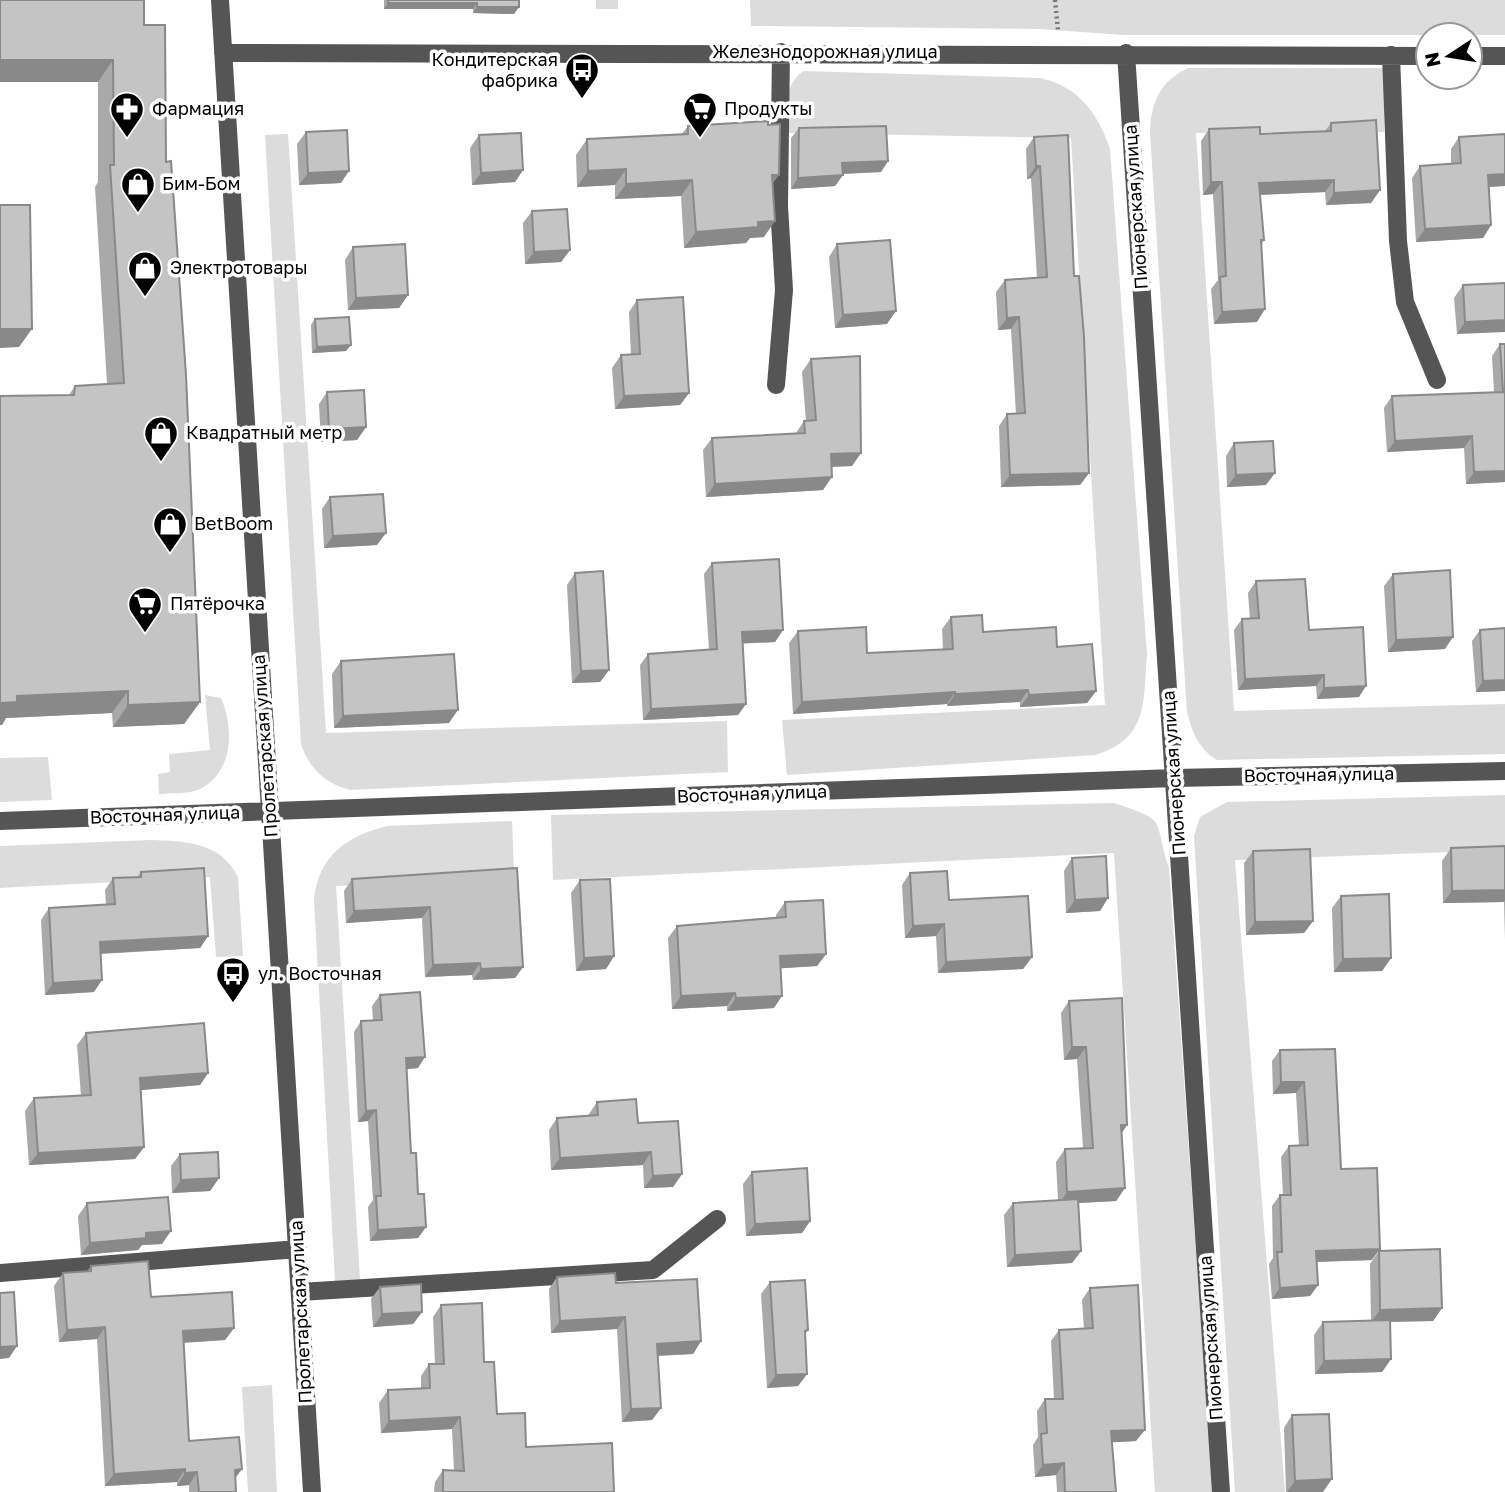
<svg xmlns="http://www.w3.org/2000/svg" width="1505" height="1492" font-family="'Golos Text',sans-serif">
	<rect width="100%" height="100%" fill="#fff"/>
	<path fill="#dcdcdc" d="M 596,0 L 618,0 L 618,9 L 596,9 Z
		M 750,0 L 1505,0 L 1505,35 L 1124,35 L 1038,29 L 751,26 Z
		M 1188,68 L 1385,68 L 1384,132 L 1196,133 L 1234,711 L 1505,704 L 1505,754 L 1217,760 C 1198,748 1193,734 1187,712 L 1150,133 C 1151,103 1159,82 1188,68 Z
		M 804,71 L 1040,78 C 1078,86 1098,113 1110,149 L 1147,655 C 1143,702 1149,739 1095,755 L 787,775 L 782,720 L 1105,705 L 1071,138 L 787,133 C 787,110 782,85 804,71 Z
		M 288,134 L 326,733 L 727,721 L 728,772 L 351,790 C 326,785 309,768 301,744 L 265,135 Z
		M 205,695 L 221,698 C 235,730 233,774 198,790 C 186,794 172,793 159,794 L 158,774 L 170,772 L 169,754 L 210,750 Z
		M 48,757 L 52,800 L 0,802 L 0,758 Z
		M 1505,795 L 1505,850 L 1235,860 L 1285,1492 L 1235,1492 L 1194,836 L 1200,817 L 1227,802 Z
		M 1114,803 C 1170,822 1152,816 1169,868 L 1213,1492 L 1155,1492 L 1114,853 L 553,880 L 551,815 Z
		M 512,821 L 514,873 L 460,880 L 336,886 L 360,1280 L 335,1281 L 314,900 C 318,856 347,836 387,826 Z
		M 151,840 C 185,841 221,842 238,877 L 243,956 L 216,957 L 210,877 L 0,888 L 0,846 Z
		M 272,1385 L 277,1492 L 248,1492 L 242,1387 Z"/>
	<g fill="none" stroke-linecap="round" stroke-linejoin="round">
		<path stroke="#777" stroke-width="4.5" stroke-dasharray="2 3.5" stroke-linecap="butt" d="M 1055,0 L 1058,30"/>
		<path stroke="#555" stroke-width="18" d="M 220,0 L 312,1492
			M 223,53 L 1428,56
			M 1126,53 L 1221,1492
			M 1391,55 L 1398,241 L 1405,302 L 1437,380
			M 1470,56 L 1505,56
			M 776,385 L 784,290 L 779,206 L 781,52
			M 0,821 L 1174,778 L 1505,771
			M 0,1273 L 298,1249
			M 300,1292 L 653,1270 L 717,1219"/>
	</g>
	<path fill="#a9a9a9" d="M 384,0 L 519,0 L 514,14 L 473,13 L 473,9 L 384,9 Z
		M 144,25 L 166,162 L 200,702 L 184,724 L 113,727 L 112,713 L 6,718 L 2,725 L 0,725 L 0,396 L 69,395 L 75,386 L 107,384 L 95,187 L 98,182 L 98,82 L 0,82 Z
		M 1331,123 L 1380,190 L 1371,203 L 1326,205 L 1325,192 L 1260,195 L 1264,240 L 1261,245 L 1257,322 L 1214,324 L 1211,289 L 1218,280 L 1213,194 L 1203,195 L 1201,141 L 1209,129 L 1260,134 L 1325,131 Z
		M 688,126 L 772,184 L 764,237 L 750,238 L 746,243 L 684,248 L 681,196 L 615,199 L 615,185 L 577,187 L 576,155 L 587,139 L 682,134 Z
		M 799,128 L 888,161 L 881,172 L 843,174 L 835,186 L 791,189 L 791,138 Z
		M 306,132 L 341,183 L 299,185 L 297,144 Z
		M 1505,134 L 1505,186 L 1489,187 L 1491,225 L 1483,238 L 1416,242 L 1412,178 L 1420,166 L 1451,164 L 1451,149 L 1459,137 Z
		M 479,135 L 523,170 L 515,182 L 472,185 L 470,148 Z
		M 1034,137 L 1074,276 L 1089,473 L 1080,485 L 1001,487 L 999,426 L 1007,414 L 1016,414 L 1011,329 L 998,330 L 996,292 L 1005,280 L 1037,278 L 1031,178 L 1027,179 L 1026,149 Z
		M 532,211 L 570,250 L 561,262 L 525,264 L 523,223 Z
		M 837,244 L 887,324 L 835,328 L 829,257 Z
		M 353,247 L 408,295 L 399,308 L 348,310 L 345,260 Z
		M 1505,283 L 1457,334 L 1454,298 L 1463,285 Z
		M 637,300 L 689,393 L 680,405 L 615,409 L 612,368 L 621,355 L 631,355 L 629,312 Z
		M 315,319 L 346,351 L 312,353 L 311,325 Z
		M 1500,344 L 1505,344 L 1505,482 L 1466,484 L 1464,448 L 1387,452 L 1384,408 L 1392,396 L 1494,392 L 1492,356 Z
		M 811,359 L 852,466 L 831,467 L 823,490 L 706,497 L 703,450 L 712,438 L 796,433 L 804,421 L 806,421 L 802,372 Z
		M 327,392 L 366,427 L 357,440 L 321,442 L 319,404 Z
		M 1234,443 L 1266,485 L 1227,487 L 1226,456 Z
		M 330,497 L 377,545 L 324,548 L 322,509 Z
		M 712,563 L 783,630 L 775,642 L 743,643 L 746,704 L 738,715 L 643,720 L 640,665 L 648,654 L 709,650 L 704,574 Z
		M 575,573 L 609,670 L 600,682 L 572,683 L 567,585 Z
		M 1393,574 L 1445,649 L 1388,652 L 1384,586 Z
		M 1256,581 L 1309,630 L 1359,697 L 1317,699 L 1316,686 L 1238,690 L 1234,630 L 1242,619 L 1250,619 L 1248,593 Z
		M 951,617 L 983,632 L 1057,647 L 1096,691 L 1087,703 L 1020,707 L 1020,702 L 947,706 L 947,704 L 793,714 L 789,643 L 798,631 L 867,653 L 943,649 L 942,629 Z
		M 1505,628 L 1505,691 L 1476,692 L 1472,641 L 1480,630 Z
		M 341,661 L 449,723 L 334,728 L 332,674 Z
		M 1505,846 L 1505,940 L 1504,902 L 1443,903 L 1442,861 L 1451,848 Z
		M 1253,851 L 1313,921 L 1304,933 L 1246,935 L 1244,863 Z
		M 1072,858 L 1108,898 L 1100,911 L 1066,913 L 1064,871 Z
		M 517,868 L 523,967 L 515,978 L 473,980 L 472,975 L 425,977 L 422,918 L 346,923 L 344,891 L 352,879 Z
		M 141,872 L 208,936 L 200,948 L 101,954 L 94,992 L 45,995 L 41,920 L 49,908 L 106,905 L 105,890 L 113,878 L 137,877 Z
		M 910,873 L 1032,957 L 1023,969 L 938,973 L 936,936 L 905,938 L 902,885 Z
		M 580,880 L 614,956 L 606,969 L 576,971 L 571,893 Z
		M 1341,896 L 1391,958 L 1382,971 L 1334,972 L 1332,908 Z
		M 785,902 L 826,954 L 817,966 L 781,968 L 774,1008 L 727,1011 L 727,1006 L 672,1009 L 668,938 L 677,926 L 776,917 L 776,915 Z
		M 380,995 L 418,1068 L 407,1069 L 411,1153 L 418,1194 L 426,1227 L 418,1238 L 370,1241 L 368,1207 L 373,1200 L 368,1121 L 358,1122 L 354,1032 L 361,1021 L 373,1020 L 372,1006 Z
		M 1069,1001 L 1127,1125 L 1122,1133 L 1125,1188 L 1116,1201 L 1078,1203 L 1081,1251 L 1072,1263 L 1007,1267 L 1004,1215 L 1013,1203 L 1058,1200 L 1056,1162 L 1065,1149 L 1083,1148 L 1077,1059 L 1064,1060 L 1061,1013 Z
		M 86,1033 L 208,1073 L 200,1085 L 141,1090 L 144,1147 L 135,1159 L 29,1165 L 25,1111 L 34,1098 L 81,1096 L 77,1045 Z
		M 1335,1049 L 1341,1169 L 1372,1260 L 1317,1262 L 1318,1285 L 1310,1296 L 1272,1299 L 1269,1264 L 1273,1258 L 1272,1206 L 1280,1195 L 1283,1195 L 1281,1157 L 1289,1146 L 1299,1146 L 1296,1093 L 1273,1094 L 1272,1061 L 1280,1050 Z
		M 597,1102 L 638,1123 L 682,1174 L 673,1187 L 644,1188 L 643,1165 L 551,1170 L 549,1130 L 557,1118 L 589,1116 L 589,1114 Z
		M 180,1154 L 219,1178 L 210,1191 L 172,1193 L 171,1166 Z
		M 752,1172 L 810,1221 L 802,1233 L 746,1236 L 743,1184 Z
		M 87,1203 L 162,1244 L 142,1245 L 138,1250 L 81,1255 L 78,1216 Z
		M 1379,1251 L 1442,1308 L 1433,1321 L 1390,1322 L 1391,1359 L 1382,1372 L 1315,1374 L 1314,1335 L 1323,1322 L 1371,1321 L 1370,1264 Z
		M 91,1266 L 151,1297 L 234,1328 L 225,1340 L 184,1343 L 189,1441 L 235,1478 L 236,1492 L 189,1492 L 189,1485 L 177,1486 L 177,1482 L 105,1486 L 97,1339 L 59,1342 L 54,1286 L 63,1273 L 87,1272 Z
		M 557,1277 L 616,1283 L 701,1341 L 693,1354 L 658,1356 L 661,1408 L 652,1420 L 622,1422 L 617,1329 L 551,1333 L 549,1289 Z
		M 770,1282 L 808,1330 L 805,1334 L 807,1374 L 798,1386 L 767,1388 L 761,1294 Z
		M 380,1287 L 422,1312 L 413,1324 L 373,1327 L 371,1299 Z
		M 1090,1288 L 1136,1441 L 1112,1442 L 1116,1492 L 1057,1492 L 1056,1475 L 1035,1477 L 1033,1445 L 1038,1437 L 1037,1411 L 1045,1399 L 1054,1399 L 1051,1341 L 1059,1330 L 1084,1329 L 1082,1300 Z
		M 441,1305 L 484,1362 L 497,1414 L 526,1447 L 614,1492 L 434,1492 L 435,1482 L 443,1470 L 454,1471 L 452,1429 L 381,1433 L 379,1403 L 388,1390 L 421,1389 L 421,1376 L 429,1364 L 435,1364 L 433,1317 Z
		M 1292,1415 L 1323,1492 L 1286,1492 L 1284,1428 Z"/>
	<path fill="#898989" d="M 388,3 L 477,3 L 473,9 L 384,9 Z
		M 477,7 L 519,7 L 514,14 L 473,13 Z
		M 0,60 L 113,60 L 98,82 L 0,82 Z
		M 888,161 L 881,172 L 835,174 L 842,163 Z
		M 1036,166 L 1040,166 L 1031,178 L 1027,179 Z
		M 626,169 L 615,185 L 577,187 L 588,171 Z
		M 523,170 L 515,182 L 472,185 L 481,173 Z
		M 349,171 L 341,183 L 299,185 L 308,173 Z
		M 1505,174 L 1505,186 L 1480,187 L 1488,175 Z
		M 772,175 L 779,175 L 768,190 Z
		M 843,175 L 835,186 L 791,189 L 798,178 Z
		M 692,180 L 681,196 L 615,199 L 626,184 Z
		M 1334,180 L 1325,192 L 1251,195 L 1259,183 Z
		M 1211,182 L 1222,182 L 1213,194 L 1203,195 Z
		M 1380,190 L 1371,203 L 1326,205 L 1334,193 Z
		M 775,221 L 764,237 L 750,238 L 746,243 L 684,248 L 696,232 L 758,222 Z
		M 1491,225 L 1483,238 L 1416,242 L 1425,229 Z
		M 570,250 L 561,262 L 525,264 L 534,252 Z
		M 408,295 L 399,308 L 348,310 L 356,298 Z
		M 1265,309 L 1257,322 L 1214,324 L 1222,312 Z
		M 896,311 L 887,324 L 835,328 L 843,315 Z
		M 1019,317 L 1011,329 L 998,330 L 1007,318 Z
		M 1505,320 L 1505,332 L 1457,334 L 1465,322 Z
		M 0,329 L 32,329 L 19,347 L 0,348 Z
		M 351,345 L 346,351 L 312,353 L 317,347 Z
		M 689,393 L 680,405 L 615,409 L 624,396 Z
		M 366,427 L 357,440 L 321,442 L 329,429 Z
		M 1472,436 L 1464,448 L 1387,452 L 1395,441 Z
		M 861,453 L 852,466 L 822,467 L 831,454 Z
		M 1505,471 L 1505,482 L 1466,484 L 1474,472 Z
		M 1089,473 L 1080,485 L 1001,487 L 1010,475 Z
		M 1275,473 L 1266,485 L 1227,487 L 1236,475 Z
		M 832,477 L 823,490 L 706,497 L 715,484 Z
		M 386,533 L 377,545 L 324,548 L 333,536 Z
		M 783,630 L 775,642 L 734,644 L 742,632 Z
		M 1453,637 L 1445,649 L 1388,652 L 1396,640 Z
		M 609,670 L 600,682 L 572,683 L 581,671 Z
		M 1324,675 L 1316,686 L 1238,690 L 1245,679 Z
		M 1505,680 L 1505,691 L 1476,692 L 1483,681 Z
		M 1366,686 L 1359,697 L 1317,699 L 1324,688 Z
		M 1028,690 L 1020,702 L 947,706 L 955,694 Z
		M 128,691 L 112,713 L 6,718 L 2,725 L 0,725 L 0,703 L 17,696 Z
		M 1096,691 L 1087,703 L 1020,707 L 1029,695 Z
		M 955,692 L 947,704 L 793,714 L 802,702 Z
		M 200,702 L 184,724 L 113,727 L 128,705 Z
		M 746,704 L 738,715 L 643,720 L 651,709 Z
		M 458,710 L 449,723 L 334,728 L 343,716 Z
		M 1505,890 L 1505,900 L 1504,902 L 1443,903 L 1452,891 Z
		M 1108,898 L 1100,911 L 1066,913 L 1075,900 Z
		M 430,907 L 422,918 L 346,923 L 354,911 Z
		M 1313,921 L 1304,933 L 1246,935 L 1255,922 Z
		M 944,924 L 936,936 L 905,938 L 913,926 Z
		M 208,936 L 200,948 L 92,954 L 100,942 Z
		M 826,954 L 817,966 L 771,969 L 780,956 Z
		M 614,956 L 606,969 L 576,971 L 584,958 Z
		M 1032,957 L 1023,969 L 938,973 L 946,962 Z
		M 1391,958 L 1382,971 L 1334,972 L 1343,959 Z
		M 480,963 L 472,975 L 425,977 L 433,965 Z
		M 523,967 L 515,978 L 473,980 L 481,969 Z
		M 102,980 L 94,992 L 45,995 L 53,983 Z
		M 735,993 L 727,1006 L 672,1009 L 681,996 Z
		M 782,996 L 774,1008 L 727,1011 L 736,998 Z
		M 1072,1047 L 1086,1047 L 1077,1059 L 1064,1060 Z
		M 425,1057 L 418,1068 L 398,1070 L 406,1058 Z
		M 208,1073 L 200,1085 L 131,1091 L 140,1078 Z
		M 1281,1082 L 1304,1082 L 1296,1093 L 1273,1094 Z
		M 376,1110 L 368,1121 L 358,1122 L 366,1111 Z
		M 1121,1125 L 1127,1125 L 1118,1137 Z
		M 144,1147 L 135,1159 L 29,1165 L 38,1153 Z
		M 651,1152 L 643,1165 L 551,1170 L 560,1158 Z
		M 682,1174 L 673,1187 L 644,1188 L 653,1176 Z
		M 219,1178 L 210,1191 L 172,1193 L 181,1180 Z
		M 1125,1188 L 1116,1201 L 1059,1204 L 1067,1192 Z
		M 810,1221 L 802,1233 L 746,1236 L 755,1224 Z
		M 426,1227 L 418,1238 L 370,1241 L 378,1230 Z
		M 171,1231 L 162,1244 L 142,1245 L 138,1250 L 81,1255 L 90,1243 L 146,1233 Z
		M 1380,1249 L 1372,1260 L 1308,1262 L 1316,1251 Z
		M 1081,1251 L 1072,1263 L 1007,1267 L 1015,1255 Z
		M 1318,1285 L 1310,1296 L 1272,1299 L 1280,1288 Z
		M 1442,1308 L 1433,1321 L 1371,1322 L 1380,1310 Z
		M 422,1312 L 413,1324 L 373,1327 L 382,1314 Z
		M 625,1317 L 617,1329 L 551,1333 L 560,1321 Z
		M 105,1327 L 97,1339 L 59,1342 L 67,1330 Z
		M 234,1328 L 225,1340 L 175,1343 L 183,1331 Z
		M 701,1341 L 693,1354 L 648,1356 L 657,1344 Z
		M 17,1346 L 9,1358 L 0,1359 L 0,1347 Z
		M 1391,1359 L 1382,1372 L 1315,1374 L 1324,1361 Z
		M 807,1374 L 798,1386 L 767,1388 L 776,1375 Z
		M 661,1408 L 652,1420 L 622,1422 L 631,1409 Z
		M 460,1417 L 452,1429 L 381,1433 L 389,1421 Z
		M 1145,1430 L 1136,1441 L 1103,1443 L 1111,1431 Z
		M 1064,1463 L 1056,1475 L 1035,1477 L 1043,1465 Z
		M 185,1469 L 177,1482 L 105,1486 L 114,1474 Z
		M 242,1469 L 233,1481 L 235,1470 Z
		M 197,1472 L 189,1485 L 177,1486 L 185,1473 Z
		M 1332,1479 L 1323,1492 L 1287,1492 L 1295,1481 Z"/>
	<path fill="#c4c4c4" stroke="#898989" stroke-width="2" d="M 0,0 L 144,0 L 144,25 L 165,25 L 166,162 L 171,161 L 186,375 L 200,702 L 128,705 L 128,691 L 17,696 L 17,702 L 0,703 L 0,396 L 74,395 L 75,386 L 124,383 L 110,165 L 114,165 L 113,60 L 0,60 Z
		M 388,0 L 519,0 L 519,7 L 477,7 L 477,3 L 388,3 Z
		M 1376,120 L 1380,190 L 1334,193 L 1334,180 L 1259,183 L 1264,240 L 1261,240 L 1265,309 L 1222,312 L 1220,277 L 1226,276 L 1222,182 L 1211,182 L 1209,129 L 1260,127 L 1260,134 L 1331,131 L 1331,123 Z
		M 768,121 L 768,125 L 780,124 L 779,175 L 772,175 L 775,221 L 758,222 L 758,227 L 696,232 L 692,180 L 626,184 L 626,169 L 588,171 L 587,139 L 688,134 L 688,126 Z
		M 886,126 L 888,161 L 842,163 L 843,175 L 798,178 L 799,128 Z
		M 347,130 L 349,171 L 308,173 L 306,132 Z
		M 521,133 L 523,170 L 481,173 L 479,135 Z
		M 1505,134 L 1505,174 L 1488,175 L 1491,225 L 1425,229 L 1420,166 L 1461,163 L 1459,137 Z
		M 1068,135 L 1074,276 L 1079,276 L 1084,337 L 1089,473 L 1010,475 L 1007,414 L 1025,413 L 1019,317 L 1007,318 L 1005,280 L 1047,277 L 1040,166 L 1036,166 L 1034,137 Z
		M 0,205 L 30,205 L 32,329 L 0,329 Z
		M 567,209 L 570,250 L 534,252 L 532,211 Z
		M 890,240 L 896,311 L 843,315 L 837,244 Z
		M 405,244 L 408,295 L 356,298 L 353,247 Z
		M 1505,283 L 1505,320 L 1465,322 L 1463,285 Z
		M 683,297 L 689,393 L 624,396 L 621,355 L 640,354 L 637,300 Z
		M 349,317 L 351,345 L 317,347 L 315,319 Z
		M 1500,344 L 1505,344 L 1505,471 L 1474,472 L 1472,436 L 1395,441 L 1392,396 L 1503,392 Z
		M 860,356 L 861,453 L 831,454 L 832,477 L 715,484 L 712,438 L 805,433 L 804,421 L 816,420 L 811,359 Z
		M 364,390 L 366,427 L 329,429 L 327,392 Z
		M 1273,441 L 1275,473 L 1236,475 L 1234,443 Z
		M 383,494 L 386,533 L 333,536 L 330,497 Z
		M 779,559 L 783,630 L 742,632 L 746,704 L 651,709 L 648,654 L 717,649 L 712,563 Z
		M 1450,570 L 1453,637 L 1396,640 L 1393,574 Z
		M 603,571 L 609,670 L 581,671 L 575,573 Z
		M 1305,579 L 1309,630 L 1363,627 L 1366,686 L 1324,688 L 1324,675 L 1245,679 L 1242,619 L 1259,618 L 1256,581 Z
		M 982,615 L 983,632 L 1056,627 L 1057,647 L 1092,644 L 1096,691 L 1029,695 L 1028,690 L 955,694 L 955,692 L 802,702 L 798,631 L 866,627 L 867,653 L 953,649 L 951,617 Z
		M 1505,628 L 1505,680 L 1483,681 L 1480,630 Z
		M 454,654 L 458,710 L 343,716 L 341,661 Z
		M 1505,846 L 1505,890 L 1452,891 L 1451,848 Z
		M 1310,849 L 1313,921 L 1255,922 L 1253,851 Z
		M 1106,856 L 1108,898 L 1075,900 L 1072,858 Z
		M 204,868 L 208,936 L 100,942 L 102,980 L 53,983 L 49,908 L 115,904 L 113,878 L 141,877 L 141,872 Z
		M 517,868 L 523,967 L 481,969 L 480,963 L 433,965 L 430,907 L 354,911 L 352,879 Z
		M 947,871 L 949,900 L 1028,896 L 1032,957 L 946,962 L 944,924 L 913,926 L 910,873 Z
		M 610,879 L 614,956 L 584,958 L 580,880 Z
		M 1389,894 L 1391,958 L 1343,959 L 1341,896 Z
		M 823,900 L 826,954 L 780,956 L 782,996 L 736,998 L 735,993 L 681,996 L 677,926 L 786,917 L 785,902 Z
		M 420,992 L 425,1057 L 406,1058 L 411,1153 L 416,1153 L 418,1194 L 424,1194 L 426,1227 L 378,1230 L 376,1196 L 381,1196 L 376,1110 L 366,1111 L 361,1021 L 382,1020 L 380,995 Z
		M 1122,998 L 1127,1125 L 1121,1125 L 1125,1188 L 1067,1192 L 1065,1149 L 1093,1148 L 1086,1047 L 1072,1047 L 1069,1001 Z
		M 204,1023 L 208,1073 L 140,1078 L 144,1147 L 38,1153 L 34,1098 L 91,1095 L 86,1033 Z
		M 1335,1049 L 1341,1169 L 1377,1168 L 1380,1249 L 1316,1251 L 1318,1285 L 1280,1288 L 1277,1252 L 1282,1252 L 1280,1195 L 1291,1195 L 1289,1146 L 1308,1145 L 1304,1082 L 1281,1082 L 1280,1050 Z
		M 636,1099 L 638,1123 L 678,1121 L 682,1174 L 653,1176 L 651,1152 L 560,1158 L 557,1118 L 598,1115 L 597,1102 Z
		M 218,1152 L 219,1178 L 181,1180 L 180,1154 Z
		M 807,1168 L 810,1221 L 755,1224 L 752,1172 Z
		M 168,1197 L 171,1231 L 146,1233 L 146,1238 L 90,1243 L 87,1203 Z
		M 1078,1199 L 1081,1251 L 1015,1255 L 1013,1203 Z
		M 1440,1249 L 1442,1308 L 1380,1310 L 1379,1251 Z
		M 148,1261 L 151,1297 L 232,1292 L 234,1328 L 183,1331 L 189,1441 L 239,1437 L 242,1469 L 235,1470 L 236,1492 L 199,1492 L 197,1472 L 185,1473 L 185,1469 L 114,1474 L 105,1327 L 67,1330 L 63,1273 L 91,1271 L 91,1266 Z
		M 615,1273 L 616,1283 L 697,1279 L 701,1341 L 657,1344 L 661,1408 L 631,1409 L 625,1317 L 560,1321 L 557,1277 Z
		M 805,1280 L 808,1330 L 805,1331 L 807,1374 L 776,1375 L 770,1282 Z
		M 421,1284 L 422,1312 L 382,1314 L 380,1287 Z
		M 1138,1285 L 1145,1430 L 1111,1431 L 1116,1492 L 1065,1492 L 1064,1463 L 1043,1465 L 1041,1434 L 1047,1433 L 1045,1399 L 1063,1399 L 1059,1330 L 1093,1328 L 1090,1288 Z
		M 14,1292 L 17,1346 L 0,1347 L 0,1293 Z
		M 482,1303 L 484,1362 L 494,1362 L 497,1414 L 525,1413 L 526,1447 L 612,1443 L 614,1492 L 443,1492 L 443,1470 L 464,1471 L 460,1417 L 389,1421 L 388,1390 L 430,1388 L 429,1364 L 444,1364 L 441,1305 Z
		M 1390,1320 L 1391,1359 L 1324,1361 L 1323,1322 Z
		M 1329,1414 L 1332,1479 L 1295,1481 L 1292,1415 Z"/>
	<defs>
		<g id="bus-pin" transform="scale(1.75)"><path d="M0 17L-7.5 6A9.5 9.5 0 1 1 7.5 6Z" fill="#000" stroke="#fff"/><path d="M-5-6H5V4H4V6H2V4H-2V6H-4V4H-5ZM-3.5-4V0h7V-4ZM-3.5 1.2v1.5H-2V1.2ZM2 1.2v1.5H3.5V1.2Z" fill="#fff"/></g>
		<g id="pharmacy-pin" transform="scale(1.75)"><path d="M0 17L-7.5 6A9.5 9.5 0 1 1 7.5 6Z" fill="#000" stroke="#fff"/><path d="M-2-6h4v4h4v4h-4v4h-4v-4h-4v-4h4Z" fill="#fff"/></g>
		<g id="supermarket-pin" transform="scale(1.75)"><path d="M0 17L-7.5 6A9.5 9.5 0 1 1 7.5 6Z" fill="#000" stroke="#fff"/><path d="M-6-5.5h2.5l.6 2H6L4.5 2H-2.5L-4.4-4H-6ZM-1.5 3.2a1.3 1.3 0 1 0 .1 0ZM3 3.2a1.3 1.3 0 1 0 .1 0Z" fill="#fff"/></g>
		<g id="shop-pin" transform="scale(1.75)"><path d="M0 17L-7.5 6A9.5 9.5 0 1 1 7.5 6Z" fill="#000" stroke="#fff"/><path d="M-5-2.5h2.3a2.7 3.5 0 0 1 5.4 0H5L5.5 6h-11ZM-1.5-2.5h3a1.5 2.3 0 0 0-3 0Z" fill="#fff"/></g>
	</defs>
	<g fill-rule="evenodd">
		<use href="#bus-pin" x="582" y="70"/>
		<use href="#pharmacy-pin" x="127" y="109"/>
		<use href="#supermarket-pin" x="700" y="109"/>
		<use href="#shop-pin" x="138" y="184"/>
		<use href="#shop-pin" x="145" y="268"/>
		<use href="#shop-pin" x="161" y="433"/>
		<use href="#shop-pin" x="170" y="524"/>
		<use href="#supermarket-pin" x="145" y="604"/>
		<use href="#bus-pin" x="233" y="974"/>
	</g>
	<g text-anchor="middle" stroke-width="7" stroke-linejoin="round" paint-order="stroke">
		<g font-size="18" fill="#000" stroke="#fff">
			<text x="825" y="58">Железнодорожная улица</text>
			<text transform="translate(1136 207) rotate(-94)" y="6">Пионерская улица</text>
			<text transform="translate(265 746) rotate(-94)" y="6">Пролетарская улица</text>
			<text transform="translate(1174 773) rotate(-94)" y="6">Пионерская улица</text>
			<text transform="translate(1319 775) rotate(-1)" y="6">Восточная улица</text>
			<text transform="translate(752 794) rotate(-2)" y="6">Восточная улица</text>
			<text transform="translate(165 815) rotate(-2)" y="6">Восточная улица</text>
			<text transform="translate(301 1312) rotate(-93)" y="6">Пролетарская улица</text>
			<text transform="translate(1211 1338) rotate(-94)" y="6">Пионерская улица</text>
		</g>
		<g font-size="18" fill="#000" stroke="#fff" text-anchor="start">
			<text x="558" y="66" text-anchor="end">Кондитерская<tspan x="558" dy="21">фабрика</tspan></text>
			<text x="152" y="115">Фармация</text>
			<text x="724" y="115">Продукты</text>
			<text x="162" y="190">Бим-Бом</text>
			<text x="170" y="274">Электротовары</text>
			<text x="186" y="439">Квадратный метр</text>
			<text x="194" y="530">BetBoom</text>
			<text x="170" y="610">Пятёрочка</text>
			<text x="258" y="980">ул. Восточная</text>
		</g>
	</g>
	<g transform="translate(1449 56) rotate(258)"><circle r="33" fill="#ffffff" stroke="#999999" stroke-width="2"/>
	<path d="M0-5L12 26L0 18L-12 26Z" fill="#000000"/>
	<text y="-10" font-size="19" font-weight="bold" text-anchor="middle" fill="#000000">N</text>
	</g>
</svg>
